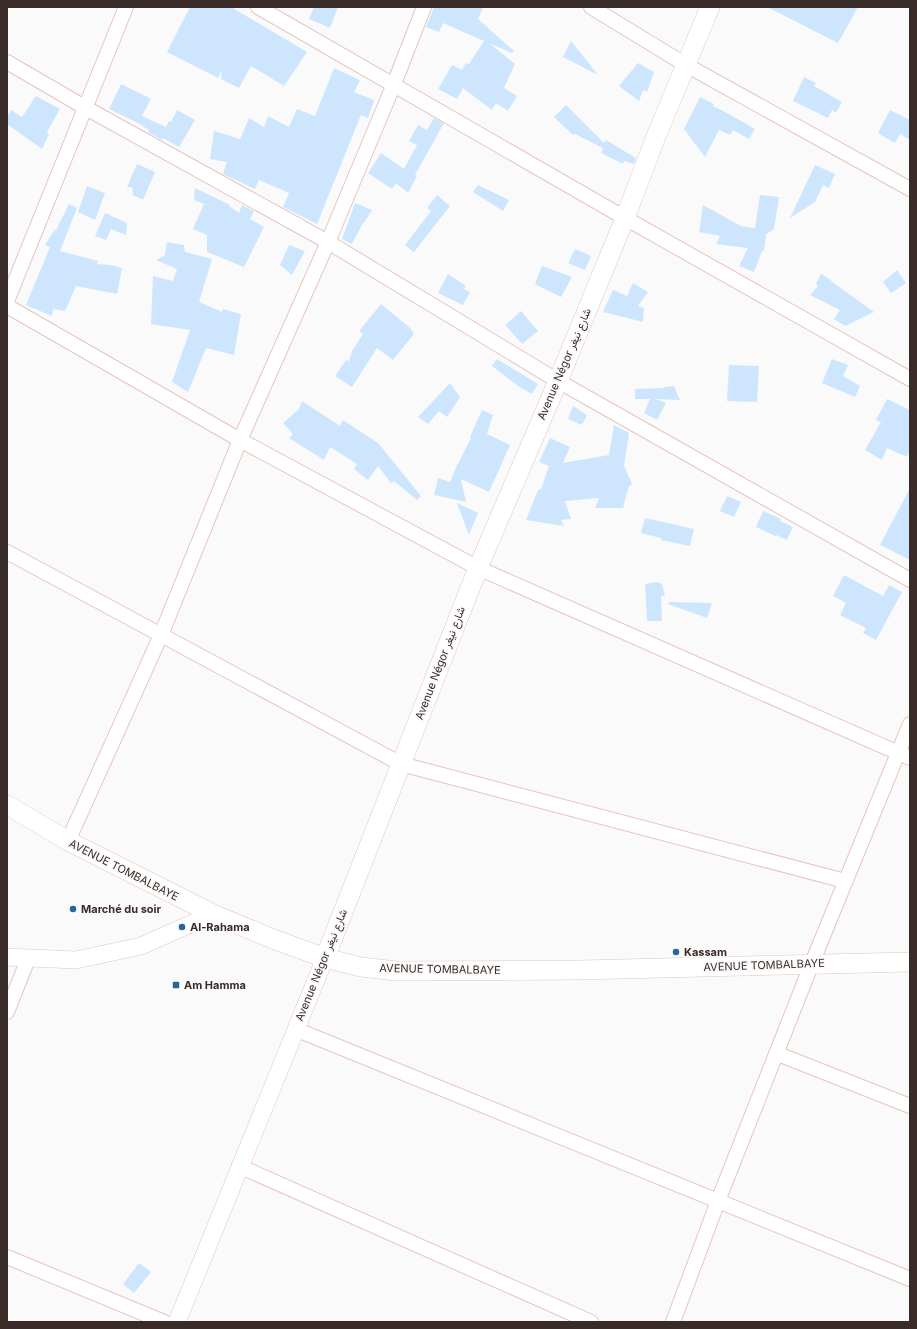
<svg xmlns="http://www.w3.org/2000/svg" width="917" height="1329" font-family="Inter,Vazirmatn,sans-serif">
	<rect width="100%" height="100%" fill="#fafafa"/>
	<path fill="#cde6fe" d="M 190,7 L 231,7 L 307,52 L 284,86 L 251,66 L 239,88 L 221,79 L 222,70 L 218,78 L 167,52 Z
		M 314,7 L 338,7 L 330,28 L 309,19 Z
		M 434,7 L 483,7 L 478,19 L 514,51 L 512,53 L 489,43 L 515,64 L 504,88 L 517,96 L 508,111 L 496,103 L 492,110 L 463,88 L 457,99 L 438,89 L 452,65 L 462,70 L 466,63 L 469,64 L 484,41 L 443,23 L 439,32 L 426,27 Z
		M 767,7 L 858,7 L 838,43 Z
		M 571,41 L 598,75 L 563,57 Z
		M 638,63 L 654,72 L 647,92 L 643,90 L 639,101 L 619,86 Z
		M 334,68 L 360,80 L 354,92 L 374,100 L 368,118 L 361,115 L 317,224 L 283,207 L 289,193 L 259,180 L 255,189 L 223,174 L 227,162 L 210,159 L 214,131 L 240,139 L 249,118 L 264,127 L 268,116 L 289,127 L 297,109 L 315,116 Z
		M 804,77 L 816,83 L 814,86 L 842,102 L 836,113 L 832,110 L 828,118 L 793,101 Z
		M 121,84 L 151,99 L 142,116 L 166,127 L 169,121 L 171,122 L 177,110 L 195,120 L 179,147 L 163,138 L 162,140 L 148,132 L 149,130 L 138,123 L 109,109 Z
		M 36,96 L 60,109 L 47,132 L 49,134 L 42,149 L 7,124 L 7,117 L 11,110 L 22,117 Z
		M 700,97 L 714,104 L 713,106 L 729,114 L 755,129 L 749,139 L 733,130 L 730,135 L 719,130 L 705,157 L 684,129 Z
		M 566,105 L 604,143 L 606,140 L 636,158 L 634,164 L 624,161 L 623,164 L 601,153 L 603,148 L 575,134 L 573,135 L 554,117 Z
		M 890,110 L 910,120 L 910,140 L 900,134 L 895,143 L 878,133 Z
		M 434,118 L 444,123 L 415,175 L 417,176 L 408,193 L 396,183 L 392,189 L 368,173 L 381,153 L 404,169 L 417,145 L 409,141 L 418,125 L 427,130 Z
		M 137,164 L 155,172 L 143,200 L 133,195 L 132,187 L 127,187 Z
		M 815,165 L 835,174 L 829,188 L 823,185 L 815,202 L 790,218 Z
		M 478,185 L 509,200 L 503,211 L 473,192 Z
		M 87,186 L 105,193 L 95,220 L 78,212 Z
		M 195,188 L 230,205 L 229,206 L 239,213 L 242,205 L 254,211 L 250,219 L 264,227 L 244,267 L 207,252 L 207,235 L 193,229 L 204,204 L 194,200 Z
		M 437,195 L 450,206 L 414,252 L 405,245 L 431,211 L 427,208 Z
		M 760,195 L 779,197 L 774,229 L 766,234 L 764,251 L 762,251 L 754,272 L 739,266 L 748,248 L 716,244 L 720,236 L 699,232 L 703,205 L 741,226 L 755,228 Z
		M 355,203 L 372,210 L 364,223 L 363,223 L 352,244 L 342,239 Z
		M 69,204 L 77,208 L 60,251 L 98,261 L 97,264 L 111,265 L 122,268 L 117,294 L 76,286 L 65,311 L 53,309 L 52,316 L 26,305 L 50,247 L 45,245 L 55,229 L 56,230 Z
		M 105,213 L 127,223 L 126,235 L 111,229 L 106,240 L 95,236 Z
		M 167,242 L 184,245 L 185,252 L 212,259 L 199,302 L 222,312 L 223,309 L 241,314 L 234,355 L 206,348 L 188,392 L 172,382 L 190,330 L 151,324 L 153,276 L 173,281 L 177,269 L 156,260 L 165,255 Z
		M 289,245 L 305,251 L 292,275 L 280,265 Z
		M 575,249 L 591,256 L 585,270 L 568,263 Z
		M 542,266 L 572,277 L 561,297 L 535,284 Z
		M 897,270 L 906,283 L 891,293 L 883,282 Z
		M 448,274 L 466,286 L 464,289 L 470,292 L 463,305 L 438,293 Z
		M 821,274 L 831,280 L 831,281 L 874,312 L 845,326 L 834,319 L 840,310 L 810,295 L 818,286 L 816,284 Z
		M 633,283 L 648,292 L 638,306 L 644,308 L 643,322 L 603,312 L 613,290 L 627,296 Z
		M 381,304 L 410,328 L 414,334 L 393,360 L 377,348 L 352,387 L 335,376 L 346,360 L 349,361 L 352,351 L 363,334 L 359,331 Z
		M 521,311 L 538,331 L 522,344 L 505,325 Z
		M 497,359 L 538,384 L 532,394 L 521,388 L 492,366 Z
		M 832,359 L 848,365 L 843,376 L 860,386 L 855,397 L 822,383 Z
		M 729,365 L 759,366 L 757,402 L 727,401 Z
		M 450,383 L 460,397 L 447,417 L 439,411 L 428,424 L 418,417 Z
		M 674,386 L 680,400 L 656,399 L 666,403 L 657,420 L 644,413 L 650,399 L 635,399 L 635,389 L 664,388 L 664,387 Z
		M 887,399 L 910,410 L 910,450 L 907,457 L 887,448 L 882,460 L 865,450 L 881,422 L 876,420 Z
		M 302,401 L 340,426 L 343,420 L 378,443 L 421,496 L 417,500 L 394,481 L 391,483 L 378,466 L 368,480 L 354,469 L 357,464 L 330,447 L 324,460 L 289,438 L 293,434 L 283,423 L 299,409 Z
		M 573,406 L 587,415 L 582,425 L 568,419 Z
		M 482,410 L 493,415 L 487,434 L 510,445 L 489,492 L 461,479 L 466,502 L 434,495 L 438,478 L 450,482 L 458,463 L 458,464 L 471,438 L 470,437 Z
		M 614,425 L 629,433 L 624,466 L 632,484 L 629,486 L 623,508 L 595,508 L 599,498 L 565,501 L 571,519 L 561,520 L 564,526 L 526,520 L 538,490 L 541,489 L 549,466 L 539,462 L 550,438 L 570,447 L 563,463 L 609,455 Z
		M 910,488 L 910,560 L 880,545 Z
		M 727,496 L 741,502 L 734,517 L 720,511 Z
		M 457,503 L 478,513 L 469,535 Z
		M 763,511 L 781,519 L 780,521 L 793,527 L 787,540 L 776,535 L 775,536 L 756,527 Z
		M 645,518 L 694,529 L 690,546 L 661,540 L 661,538 L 641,533 Z
		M 844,575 L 883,596 L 889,585 L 902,592 L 876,640 L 863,633 L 866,628 L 840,615 L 846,603 L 833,596 Z
		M 656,582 L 662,584 L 665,596 L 661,596 L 662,621 L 647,621 L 645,584 Z
		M 669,602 L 712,603 L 707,618 L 668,604 Z
		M 139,1263 L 151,1272 L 134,1293 L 123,1284 Z"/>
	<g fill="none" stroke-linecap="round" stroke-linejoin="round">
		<g stroke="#e8c4bc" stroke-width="16">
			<path id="minor" d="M 258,7 L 625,218 L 910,379
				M 591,7 L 686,65 L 910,189
				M 7,62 L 86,108 L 328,242 L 558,381 L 910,580
				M 7,301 L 126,7
				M 7,306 L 240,440 L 478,568 L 910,758
				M 7,552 L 401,764 L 845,881
				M 68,841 L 161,635 L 240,440 L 328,242 L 394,84 L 424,7
				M 7,1012 L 28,959
				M 295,1029 L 910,1279
				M 778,1054 L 910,1106
				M 239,1166 L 591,1322
				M 7,1257 L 164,1322
				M 673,1322 L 718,1201 L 812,963 L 910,724"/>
		</g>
		<g stroke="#e8c4bc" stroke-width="18">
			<path id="tertiary" d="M 7,957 L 76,960 L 141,946 L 213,914
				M 177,1322 L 325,958"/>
		</g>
		<g stroke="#e8c4bc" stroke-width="20">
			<path id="secondary" d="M 7,805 L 68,841 L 213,914 L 273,939 L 325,958 L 361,967 L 396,971 L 580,970 L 910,962
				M 325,958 L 478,568 L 558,381 L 625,218 L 657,134 L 710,7"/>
		</g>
		<use href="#minor" stroke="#fff" stroke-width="14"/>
		<use href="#tertiary" stroke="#fff" stroke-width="17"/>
		<use href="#secondary" stroke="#fff" stroke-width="19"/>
	</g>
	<g fill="#24659a" stroke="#fafafa" stroke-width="1.5">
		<circle cx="73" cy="909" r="4"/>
		<circle cx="182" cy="927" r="4"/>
		<circle cx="676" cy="952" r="4"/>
		<rect x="172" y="981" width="8" height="8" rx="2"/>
	</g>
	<g text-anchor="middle" stroke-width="3.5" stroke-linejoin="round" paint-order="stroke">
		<g font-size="11" fill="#392b28" stroke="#fafafa">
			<text transform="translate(564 364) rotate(-67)" y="4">Avenue Négor شارع نيغر</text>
			<text transform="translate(440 663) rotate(-69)" y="4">Avenue Négor شارع نيغر</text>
			<text transform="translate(124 870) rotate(27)" y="4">AVENUE TOMBALBAYE</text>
			<text transform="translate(321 965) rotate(-68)" y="4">Avenue Négor شارع نيغر</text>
			<text transform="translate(764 965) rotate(-2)" y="4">AVENUE TOMBALBAYE</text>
			<text transform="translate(440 969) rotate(1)" y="4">AVENUE TOMBALBAYE</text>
		</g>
		<g font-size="11" font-weight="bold" fill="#392b28" stroke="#fafafa" text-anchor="start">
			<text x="81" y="913">Marché du soir</text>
			<text x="190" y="931">Al-Rahama</text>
			<text x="684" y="956">Kassam</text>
			<text x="184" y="989">Am Hamma</text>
		</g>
	</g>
	<rect width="917" height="1329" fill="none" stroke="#392b28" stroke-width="16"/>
</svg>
